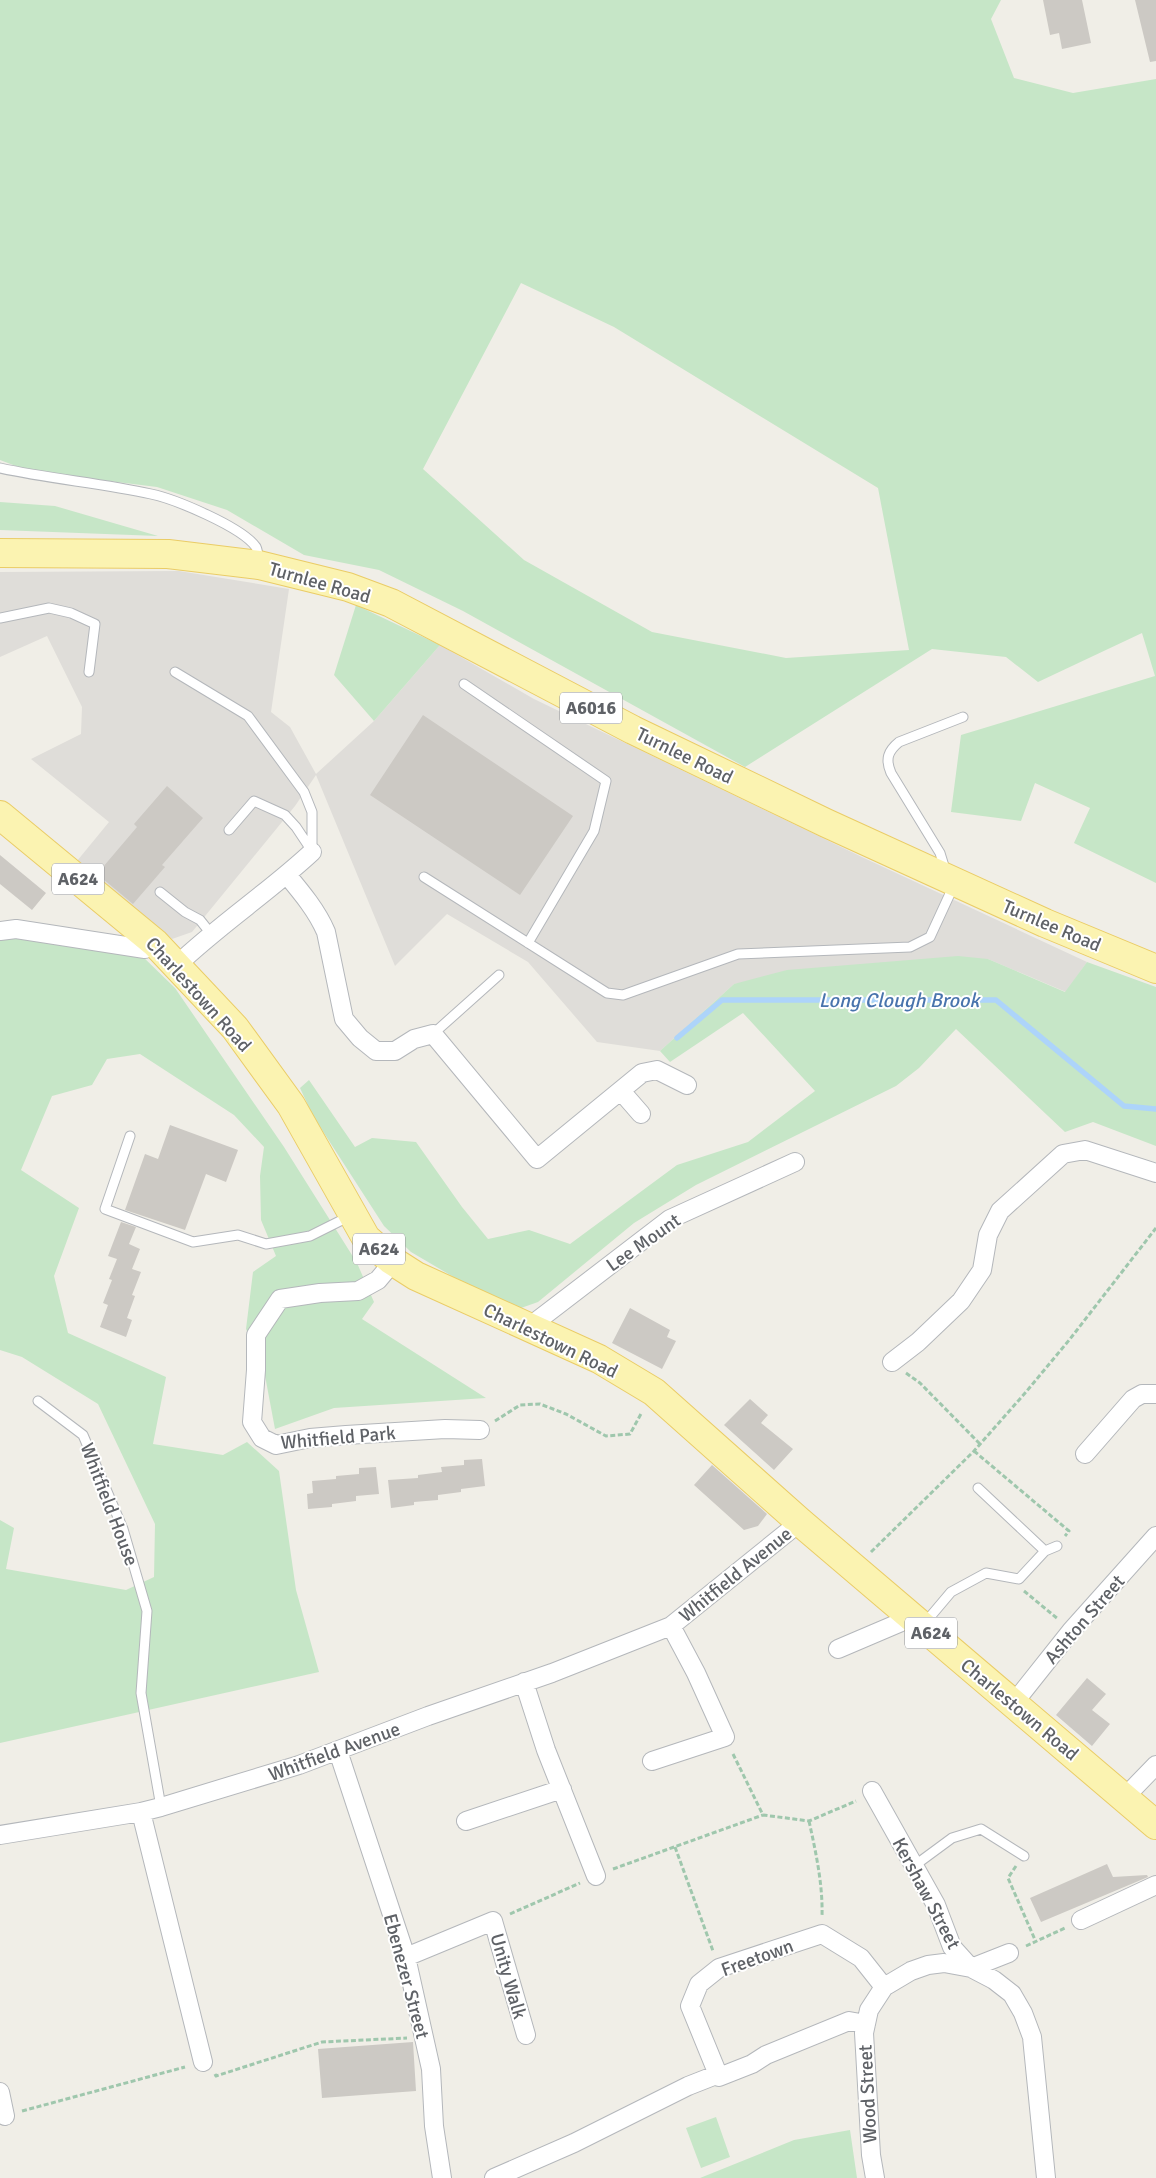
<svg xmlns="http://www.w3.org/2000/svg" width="1156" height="2178" font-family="Signika,sans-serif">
	<rect width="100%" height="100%" fill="#f0eee7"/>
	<path fill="#dfddd9" d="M 179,571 L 289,589 L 271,712 L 290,727 L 316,774 L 374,721 L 440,645 L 534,699 L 864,858 L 1087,962 L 1066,992 L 988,959 L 734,984 L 660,1051 L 597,1042 L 528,962 L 447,914 L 395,966 L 316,775 L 295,806 L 192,932 L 172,939 L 77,861 L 109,822 L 31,759 L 81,734 L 82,707 L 47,636 L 0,657 L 0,572 Z"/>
	<path fill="#c6e6c7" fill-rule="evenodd" d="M 0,0 L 1001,0 L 991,19 L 1014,78 L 1073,93 L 1156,79 L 1156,883 L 1074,843 L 1090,808 L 1035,783 L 1021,821 L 951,812 L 961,735 L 1155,676 L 1142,633 L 1038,682 L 1006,657 L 932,649 L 745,767 L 463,611 L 379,570 L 304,555 L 227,510 L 157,487 L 29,471 L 0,460 ZM 521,283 L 614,327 L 878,488 L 909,650 L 786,658 L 652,632 L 524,560 L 423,469 Z
		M 0,502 L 55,506 L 158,536 L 0,530 Z
		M 356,605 L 440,645 L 374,721 L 334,675 Z
		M 25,935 L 139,953 L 175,988 L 284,1147 L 357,1263 L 374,1302 L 362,1319 L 486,1398 L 334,1408 L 275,1429 L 263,1365 L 246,1329 L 253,1272 L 276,1256 L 261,1220 L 260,1176 L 264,1147 L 234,1115 L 140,1054 L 107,1059 L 92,1085 L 52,1096 L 21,1170 L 79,1208 L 54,1276 L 68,1333 L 166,1377 L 153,1444 L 223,1455 L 247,1442 L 279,1471 L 296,1590 L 319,1672 L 0,1743 L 0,1520 L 14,1528 L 6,1569 L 126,1590 L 154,1577 L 155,1524 L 98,1404 L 22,1357 L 0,1350 L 0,937 Z
		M 958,956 L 988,959 L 1065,992 L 1087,962 L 1156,987 L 1156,1146 L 1093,1122 L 1065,1132 L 956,1029 L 919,1068 L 896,1086 L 696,1185 L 634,1223 L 538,1302 L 521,1308 L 457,1279 L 411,1252 L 384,1226 L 313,1116 L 300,1088 L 309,1080 L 355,1147 L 372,1138 L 416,1142 L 462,1207 L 488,1239 L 529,1230 L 570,1244 L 677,1165 L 748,1142 L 815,1091 L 743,1013 L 670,1062 L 660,1051 L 734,984 L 787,970 Z
		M 716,2117 L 730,2157 L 701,2168 L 686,2128 Z
		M 850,2130 L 857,2178 L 700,2178 L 794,2140 Z"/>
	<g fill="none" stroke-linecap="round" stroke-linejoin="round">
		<path stroke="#add4fa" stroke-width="5.5" d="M 677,1038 L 722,1000 L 996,1000 L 1124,1106 L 1156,1109"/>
	</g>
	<path fill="#ccc9c4" d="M 1043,0 L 1082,0 L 1091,43 L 1062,49 L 1059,33 L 1050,35 Z
		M 1135,0 L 1156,0 L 1156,61 L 1150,62 Z
		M 423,715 L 573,816 L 520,895 L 370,795 Z
		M 167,786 L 203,818 L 162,865 L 165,867 L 133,904 L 97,874 L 137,827 L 134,824 Z
		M 0,855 L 46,893 L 32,910 L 0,884 Z
		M 170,1125 L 238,1150 L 226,1182 L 206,1174 L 185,1230 L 125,1210 L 145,1154 L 158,1159 Z
		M 121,1222 L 136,1227 L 129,1244 L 140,1249 L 132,1269 L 141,1272 L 132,1295 L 135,1296 L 127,1318 L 132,1320 L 126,1337 L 100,1327 L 108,1305 L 103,1303 L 112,1280 L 109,1279 L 117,1259 L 108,1256 Z
		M 630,1308 L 670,1330 L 667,1337 L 676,1341 L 662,1369 L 612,1343 Z
		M 750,1399 L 768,1415 L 761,1423 L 793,1449 L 774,1470 L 724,1425 Z
		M 482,1459 L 485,1486 L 461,1489 L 461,1492 L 438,1495 L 438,1500 L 414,1502 L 414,1505 L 391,1508 L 388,1480 L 418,1478 L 418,1475 L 442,1472 L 441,1467 L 464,1465 L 464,1460 Z
		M 712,1465 L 767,1514 L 758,1526 L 744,1530 L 694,1485 Z
		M 376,1467 L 379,1494 L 356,1496 L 356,1501 L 332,1504 L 332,1507 L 308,1509 L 307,1494 L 313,1493 L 312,1481 L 336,1479 L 336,1476 L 359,1474 L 359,1468 Z
		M 1087,1678 L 1106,1694 L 1092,1710 L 1110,1724 L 1092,1746 L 1056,1715 Z
		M 1107,1864 L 1113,1877 L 1147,1875 L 1148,1877 L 1041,1922 L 1030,1898 Z
		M 413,2042 L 416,2091 L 322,2098 L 318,2049 Z"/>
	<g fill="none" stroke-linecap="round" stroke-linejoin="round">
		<g stroke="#b4b7bb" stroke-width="11">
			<path id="lane" d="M 0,468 C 50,479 101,483 151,494 C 175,499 242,527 256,547 C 258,551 258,557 259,562
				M 0,618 L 49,608 L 71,613 L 95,624 L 89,672
				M 175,672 L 248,716 L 304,792 L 312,812 L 312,852
				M 464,684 L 606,781 L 594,831 L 528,943
				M 229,830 L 254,801 L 285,815 L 296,827 L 312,851
				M 942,871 L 944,866 L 940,853 L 891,773 C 885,759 888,751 899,742 L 963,717
				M 424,877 L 607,993 L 623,995 L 738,954 L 910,947 L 930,937 L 954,885
				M 160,892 L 185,912 L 200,920 L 212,935
				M 433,1034 L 499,975
				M 130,1136 L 105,1209 L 193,1242 L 238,1235 L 266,1244 L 310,1236 L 350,1216
				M 38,1401 L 83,1435 L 123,1529 L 147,1611 L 141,1693 L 161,1807
				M 978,1488 L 1045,1551
				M 924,1624 L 951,1592 L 986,1573 L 1019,1579 L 1045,1551 L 1057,1546
				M 914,1866 L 952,1838 L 981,1829 L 1024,1856"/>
		</g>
		<g stroke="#b4b7bb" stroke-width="20">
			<path id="street" d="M 287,875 C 302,893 317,911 326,932 L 344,1019 L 360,1038 L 376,1051 L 395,1051 L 414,1039 L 433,1034 L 537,1159 L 642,1073 L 657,1070 L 687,1085
				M 0,931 L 16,929 L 145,949 L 155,943
				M 177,965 C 220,924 269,892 312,852
				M 621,1091 L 641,1114
				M 391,1260 L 388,1268 L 378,1280 L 358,1291 L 320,1293 L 280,1299 L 256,1335 L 256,1370 L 252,1422 L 262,1438 L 276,1445 L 310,1438 L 346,1435 L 445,1429 L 480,1430
				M 529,1327 L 670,1219 L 795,1162
				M 892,1362 L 918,1342 L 961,1301 L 982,1270 L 988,1235 L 1000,1211 L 1063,1154 L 1085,1150 L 1156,1173
				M 1085,1454 L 1133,1399 L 1142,1394 L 1156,1394
				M 838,1649 L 899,1623 L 909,1614
				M 524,1682 L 546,1750 L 596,1876
				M 1013,1704 L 1071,1631 L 1156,1536
				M 338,1751 L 406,1957 L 431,2069 L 434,2126 L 442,2178
				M 652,1761 L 725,1737 L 696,1673 L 671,1626
				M 872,1791 L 936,1905 L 952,1947 L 971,1968 L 994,1980 L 1012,1994 L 1023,2013 L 1032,2037 L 1046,2178
				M 1125,1797 L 1156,1765
				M 141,1812 L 203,2062
				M 466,1821 L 562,1789
				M 0,1835 L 141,1812 L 161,1807 L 299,1765 L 428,1716 L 552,1673 L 671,1626 L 800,1522
				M 1081,1920 L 1156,1885
				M 406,1957 L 493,1921 L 526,2035
				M 866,2024 L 849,2021 L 766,2055 L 752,2064 L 719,2077 L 690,2006 L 699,1984 L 719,1968 L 822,1934 L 861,1958 L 884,1987
				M 0,2092 L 5,2116
				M 494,2178 L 574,2143 L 688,2086 L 716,2075
				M 875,2178 L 871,2155 L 864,2033 L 869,2010 L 884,1987 L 911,1971 L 928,1965 L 944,1963 L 971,1968 L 1009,1953"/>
		</g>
		<g stroke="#eacc66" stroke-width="30">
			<path id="primary" d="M 0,553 L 168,554 L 259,565 L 348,587 L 391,603 L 633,730 L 826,823 L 1045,923 L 1156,969
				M 0,815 L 155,943 L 235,1028 L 291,1105 L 366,1238 L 391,1260 L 416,1276 L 599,1359 L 654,1392 L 800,1522 L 1156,1825"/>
		</g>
		<path stroke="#9fc7ad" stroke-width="3" stroke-dasharray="5 2.5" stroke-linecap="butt" d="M 906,1373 L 920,1383 L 980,1444
			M 495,1421 L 520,1405 L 540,1404 L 566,1414 L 606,1436 L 630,1434 L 642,1412
			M 974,1451 L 1069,1531 L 1065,1536
			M 871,1552 L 974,1451 L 1026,1392 L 1070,1339 L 1156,1228
			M 1024,1591 L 1058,1619
			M 733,1754 L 763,1815 L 809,1821 L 856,1801
			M 809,1821 C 816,1853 823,1885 822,1917
			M 675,1847 L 713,1951
			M 1016,1866 L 1008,1878 L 1036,1942
			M 613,1869 L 763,1815
			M 510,1914 L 580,1883
			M 1026,1946 L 1065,1928
			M 215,2074 L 216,2076 L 322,2042 L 407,2038
			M 22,2111 L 185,2067"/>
		<use href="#lane" stroke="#fff" stroke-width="9"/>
		<use href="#street" stroke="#fff" stroke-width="18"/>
		<use href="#primary" stroke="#fbf3b1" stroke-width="28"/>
	</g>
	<g text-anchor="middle" stroke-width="4" stroke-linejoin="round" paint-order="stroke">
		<g fill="#fff" stroke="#8f9195" stroke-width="1">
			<rect x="560" y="692.5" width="62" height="31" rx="4"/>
			<rect x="52" y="863.5" width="52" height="31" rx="4"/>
			<rect x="353" y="1233.5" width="52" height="31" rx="4"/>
			<rect x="905" y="1617.5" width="52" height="31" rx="4"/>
		</g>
		<g font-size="18" font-weight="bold" fill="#5f6267">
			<text x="591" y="714">A6016</text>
			<text x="78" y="885">A624</text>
			<text x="379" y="1255">A624</text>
			<text x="931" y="1639">A624</text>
		</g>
		<g font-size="19" fill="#5f6267" stroke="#fff">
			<text transform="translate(320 582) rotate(16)" y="7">Turnlee Road</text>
			<text transform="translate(685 755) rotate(26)" y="7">Turnlee Road</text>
			<text transform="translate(1052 925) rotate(23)" y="7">Turnlee Road</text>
			<text transform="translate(199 994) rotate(48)" y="7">Charlestown Road</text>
			<text transform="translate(643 1242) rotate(-35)" y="7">Lee Mount</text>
			<text transform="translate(551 1340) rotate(26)" y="7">Charlestown Road</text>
			<text transform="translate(338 1437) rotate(-5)" y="7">Whitfield Park</text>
			<text transform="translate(110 1504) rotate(69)" y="7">Whitfield House</text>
			<text transform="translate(735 1574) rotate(-39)" y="7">Whitfield Avenue</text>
			<text transform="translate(1084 1619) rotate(-49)" y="7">Ashton Street</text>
			<text transform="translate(1020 1709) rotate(40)" y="7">Charlestown Road</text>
			<text transform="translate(334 1751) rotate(-20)" y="7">Whitfield Avenue</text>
			<text transform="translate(927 1893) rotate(62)" y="7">Kershaw Street</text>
			<text transform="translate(757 1957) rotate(-20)" y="7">Freetown</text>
			<text transform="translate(407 1976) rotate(75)" y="7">Ebenezer Street</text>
			<text transform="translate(509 1976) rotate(74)" y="7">Unity Walk</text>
			<text transform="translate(867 2094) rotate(-93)" y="7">Wood Street</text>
		</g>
		<g font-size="20" font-style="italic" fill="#4974ad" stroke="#fff">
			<text x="899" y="1007">Long Clough Brook</text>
		</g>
	</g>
</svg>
